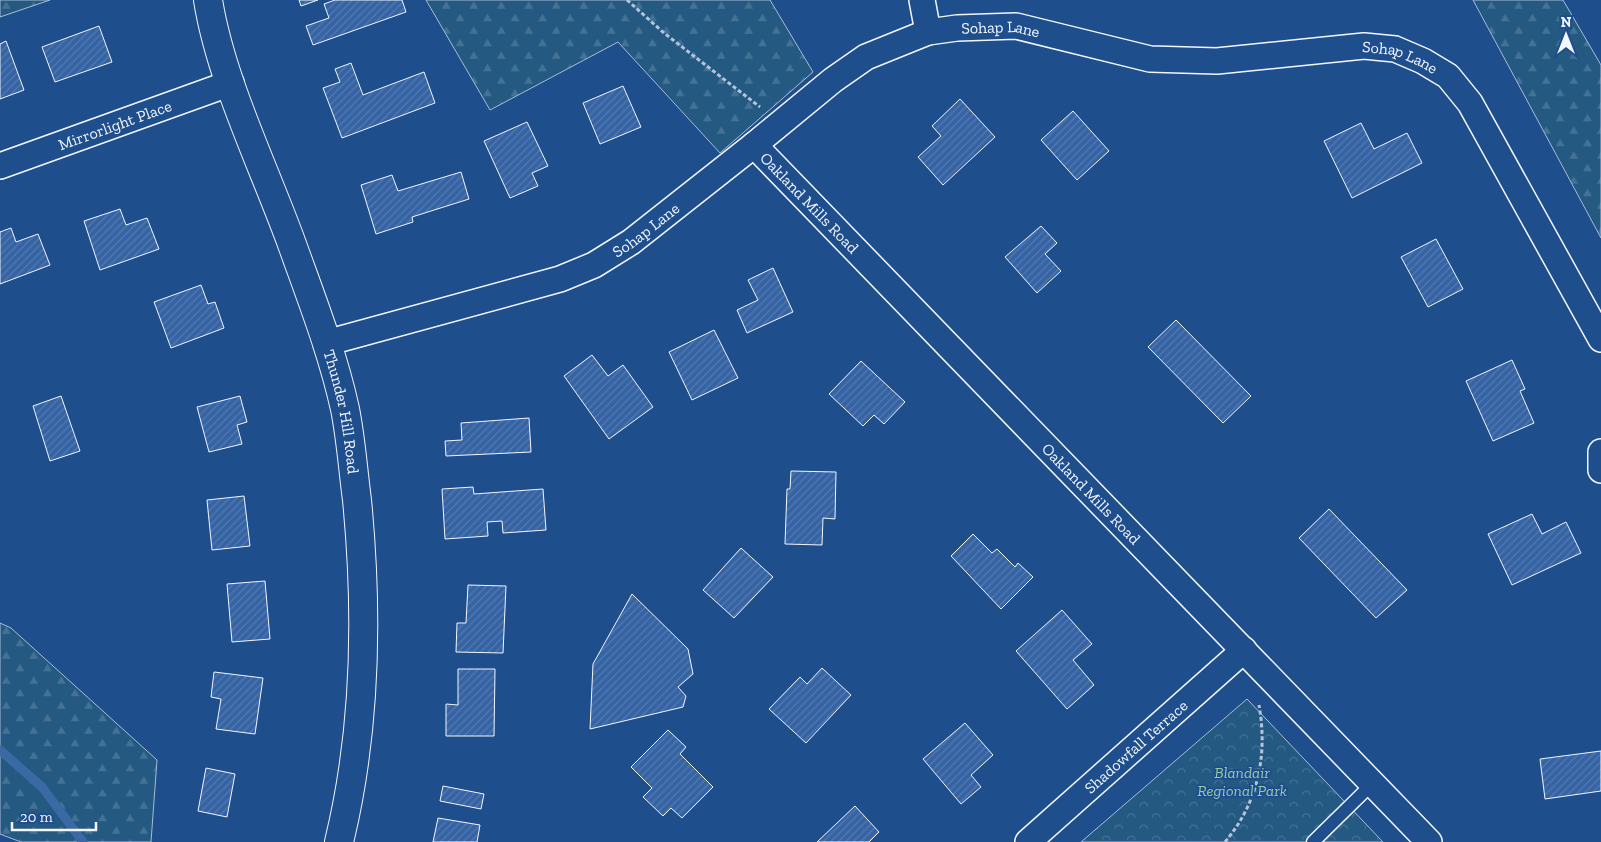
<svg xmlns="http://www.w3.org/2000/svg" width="1601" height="842" font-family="'Zilla Slab',serif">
	<defs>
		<pattern id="forest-firs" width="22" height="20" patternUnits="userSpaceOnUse" patternTransform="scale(1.25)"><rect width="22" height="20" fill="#245a82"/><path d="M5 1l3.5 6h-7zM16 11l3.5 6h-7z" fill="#447295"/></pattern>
		<pattern id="park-crowns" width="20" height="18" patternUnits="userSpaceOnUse" patternTransform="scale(1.25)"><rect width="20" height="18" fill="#245a82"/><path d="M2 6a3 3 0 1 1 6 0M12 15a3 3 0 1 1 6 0" fill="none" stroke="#447295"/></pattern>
		<pattern id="building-hatch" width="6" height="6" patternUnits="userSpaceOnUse" patternTransform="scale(1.25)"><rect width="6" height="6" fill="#3563a3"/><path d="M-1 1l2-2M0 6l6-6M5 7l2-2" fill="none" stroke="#537ab1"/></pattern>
	</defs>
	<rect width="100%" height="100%" fill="#1f4e8c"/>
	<path fill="url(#forest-firs)" stroke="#a8bbd7" d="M 0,0 L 50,0 L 0,17 Z
		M 426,0 L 770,0 L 813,72 L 720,153 L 618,42 L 490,110 Z
		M 1473,0 L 1563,0 L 1601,65 L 1601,238 Z
		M 0,623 L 11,628 L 157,760 L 151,842 L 21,842 L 0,834 Z"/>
	<path fill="url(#park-crowns)" stroke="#a8bbd7" d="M 1247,699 L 1383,842 L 1081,842 Z"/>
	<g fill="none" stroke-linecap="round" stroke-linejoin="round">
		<path stroke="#3b69a3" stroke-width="9" d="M 0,750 L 42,787 L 83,842"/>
	</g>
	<path fill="url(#building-hatch)" stroke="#f2f6ff" d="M 299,0 L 318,0 L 301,6 Z
		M 335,0 L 402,0 L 406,12 L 313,45 L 306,26 L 329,18 L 324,4 Z
		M 99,26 L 112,62 L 55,82 L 42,47 Z
		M 6,41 L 24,90 L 0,99 L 0,44 Z
		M 351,63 L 363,95 L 424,72 L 435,103 L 342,138 L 323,88 L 340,82 L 335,69 Z
		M 623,86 L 641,127 L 600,144 L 583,103 Z
		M 960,99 L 995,137 L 943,185 L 918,157 L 941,136 L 932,126 Z
		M 1073,111 L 1109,151 L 1077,180 L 1041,140 Z
		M 527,122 L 548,166 L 532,173 L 538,186 L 510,198 L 484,141 Z
		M 1361,123 L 1374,149 L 1407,133 L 1422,163 L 1352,198 L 1324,141 Z
		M 461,172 L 469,199 L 412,217 L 413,222 L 376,234 L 361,185 L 392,175 L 398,191 Z
		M 120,209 L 126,225 L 147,218 L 159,249 L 100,270 L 84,221 Z
		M 1041,226 L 1057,243 L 1045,254 L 1061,271 L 1037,293 L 1005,257 Z
		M 11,228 L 16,242 L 38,234 L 50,265 L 0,284 L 0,232 Z
		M 1436,239 L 1463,289 L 1428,307 L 1401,257 Z
		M 773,268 L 793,312 L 747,333 L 737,310 L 758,300 L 748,280 Z
		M 201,285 L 208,304 L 215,302 L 224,328 L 171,348 L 154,302 Z
		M 1176,320 L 1251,396 L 1223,423 L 1148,347 Z
		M 714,330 L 738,378 L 692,400 L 669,352 Z
		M 592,355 L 608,376 L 623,365 L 653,407 L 609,439 L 564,376 Z
		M 1512,360 L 1525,389 L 1520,391 L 1534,423 L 1493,441 L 1466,381 Z
		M 861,361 L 905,402 L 884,424 L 874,415 L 863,426 L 829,394 Z
		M 61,396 L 80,451 L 50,461 L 33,406 Z
		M 240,396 L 247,422 L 237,425 L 242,444 L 209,452 L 197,407 Z
		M 529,418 L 531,452 L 446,456 L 445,441 L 462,440 L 461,423 Z
		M 791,471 L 836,472 L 835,519 L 823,518 L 822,545 L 785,544 L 787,489 L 790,489 Z
		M 473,487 L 474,494 L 543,489 L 546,530 L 503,533 L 502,521 L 487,522 L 488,536 L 445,539 L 442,489 Z
		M 244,496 L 250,546 L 212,550 L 207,500 Z
		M 1329,509 L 1407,590 L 1376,618 L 1299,538 Z
		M 1532,514 L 1542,534 L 1566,522 L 1581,553 L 1512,585 L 1488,534 Z
		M 973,534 L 992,553 L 997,549 L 1015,567 L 1018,563 L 1033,577 L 1001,609 L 951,556 Z
		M 741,548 L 773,577 L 734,618 L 703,590 Z
		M 265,581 L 270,639 L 232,642 L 227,584 Z
		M 468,585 L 506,586 L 503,653 L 456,652 L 457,623 L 466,623 Z
		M 632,594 L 688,649 L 693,674 L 678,687 L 686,696 L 683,707 L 590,729 L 593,664 Z
		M 1062,610 L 1092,644 L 1073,660 L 1094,685 L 1067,709 L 1016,651 Z
		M 822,668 L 851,695 L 806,743 L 769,709 L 800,677 L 807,684 Z
		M 458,669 L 495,669 L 494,736 L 446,736 L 446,704 L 458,705 Z
		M 214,672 L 263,678 L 255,734 L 216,729 L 221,699 L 211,697 Z
		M 965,723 L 993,755 L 971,775 L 981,787 L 961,804 L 923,759 Z
		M 668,730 L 686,747 L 680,754 L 713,787 L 682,818 L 671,808 L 663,816 L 643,797 L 652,788 L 631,767 Z
		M 1601,751 L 1601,791 L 1545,799 L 1540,759 Z
		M 206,768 L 235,774 L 227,817 L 198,811 Z
		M 443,786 L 484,794 L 481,809 L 440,801 Z
		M 855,806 L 879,832 L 869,842 L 817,842 Z
		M 438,818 L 480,825 L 477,842 L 433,842 Z"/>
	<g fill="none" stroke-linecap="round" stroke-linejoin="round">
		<g stroke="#f2f6ff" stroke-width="15">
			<path id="lane" d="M 1313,842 L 1372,784"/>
		</g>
		<g stroke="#f2f6ff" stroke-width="28">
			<g id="street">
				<path d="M 922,0 L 928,32"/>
				<path id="s1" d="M 754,145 L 1429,842"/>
				<path id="s2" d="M 0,166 L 231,83"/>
				<path id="s3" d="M 326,343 L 560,279 L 594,265 L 631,242 L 754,145 L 833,80 L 866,57 L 928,32 L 957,28 L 1016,26 L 1150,59 L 1217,61 L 1364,46 L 1395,49 L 1423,61 L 1448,76 L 1470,103 L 1601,339"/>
				<path d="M 1601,452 L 1601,470"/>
				<path id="s4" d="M 1028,842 L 1244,650"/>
			</g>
		</g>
		<g stroke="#f2f6ff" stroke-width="30">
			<g id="secondary">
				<path id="s5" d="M 208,0 C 221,81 265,169 293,247 C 312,300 333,354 345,409 C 351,439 353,470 357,500 C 368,613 366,731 339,842"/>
			</g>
		</g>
		<path stroke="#b3c4dc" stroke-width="3" stroke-dasharray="4 2.5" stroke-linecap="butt" d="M 627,0 L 664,33 L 760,107
			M 1225,842 C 1258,803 1268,755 1259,705"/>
		<use href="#lane" stroke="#1f4e8c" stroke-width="12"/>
		<use href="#street" stroke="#1f4e8c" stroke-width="25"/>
		<use href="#secondary" stroke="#1f4e8c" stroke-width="28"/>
	</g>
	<g text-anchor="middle" stroke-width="4" stroke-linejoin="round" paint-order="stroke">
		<g font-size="16" fill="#f2f6ff" stroke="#1f4e8c">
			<text dy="6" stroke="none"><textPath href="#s3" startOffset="762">Sohap Lane</textPath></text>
			<text dy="6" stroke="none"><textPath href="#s3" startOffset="1168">Sohap Lane</textPath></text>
			<text dy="6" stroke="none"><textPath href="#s2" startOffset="122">Mirrorlight Place</textPath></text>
			<text dy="6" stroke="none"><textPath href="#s1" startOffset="80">Oakland Mills Road</textPath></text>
			<text dy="6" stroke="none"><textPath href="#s3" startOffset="342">Sohap Lane</textPath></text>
			<text dy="6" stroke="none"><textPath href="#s5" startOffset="434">Thunder Hill Road</textPath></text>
			<text dy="6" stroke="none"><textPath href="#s1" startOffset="485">Oakland Mills Road</textPath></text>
			<text dy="6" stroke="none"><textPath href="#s4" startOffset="144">Shadowfall Terrace</textPath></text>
		</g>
		<g font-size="16" font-style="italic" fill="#97c8a6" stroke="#1f4e8c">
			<text x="1242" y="778">Blandair<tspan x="1242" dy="18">Regional Park</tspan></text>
		</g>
	</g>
	<g transform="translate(1566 35)" stroke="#1f4e8c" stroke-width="4" paint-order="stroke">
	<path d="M0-4L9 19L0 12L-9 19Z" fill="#f2f6ff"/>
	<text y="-8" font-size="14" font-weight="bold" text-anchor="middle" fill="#f2f6ff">N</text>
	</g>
	<path d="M12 822v8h84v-8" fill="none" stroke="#f2f6ff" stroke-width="2.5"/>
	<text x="20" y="822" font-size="15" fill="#f2f6ff" stroke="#1f4e8c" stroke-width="4" paint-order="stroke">20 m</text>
</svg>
